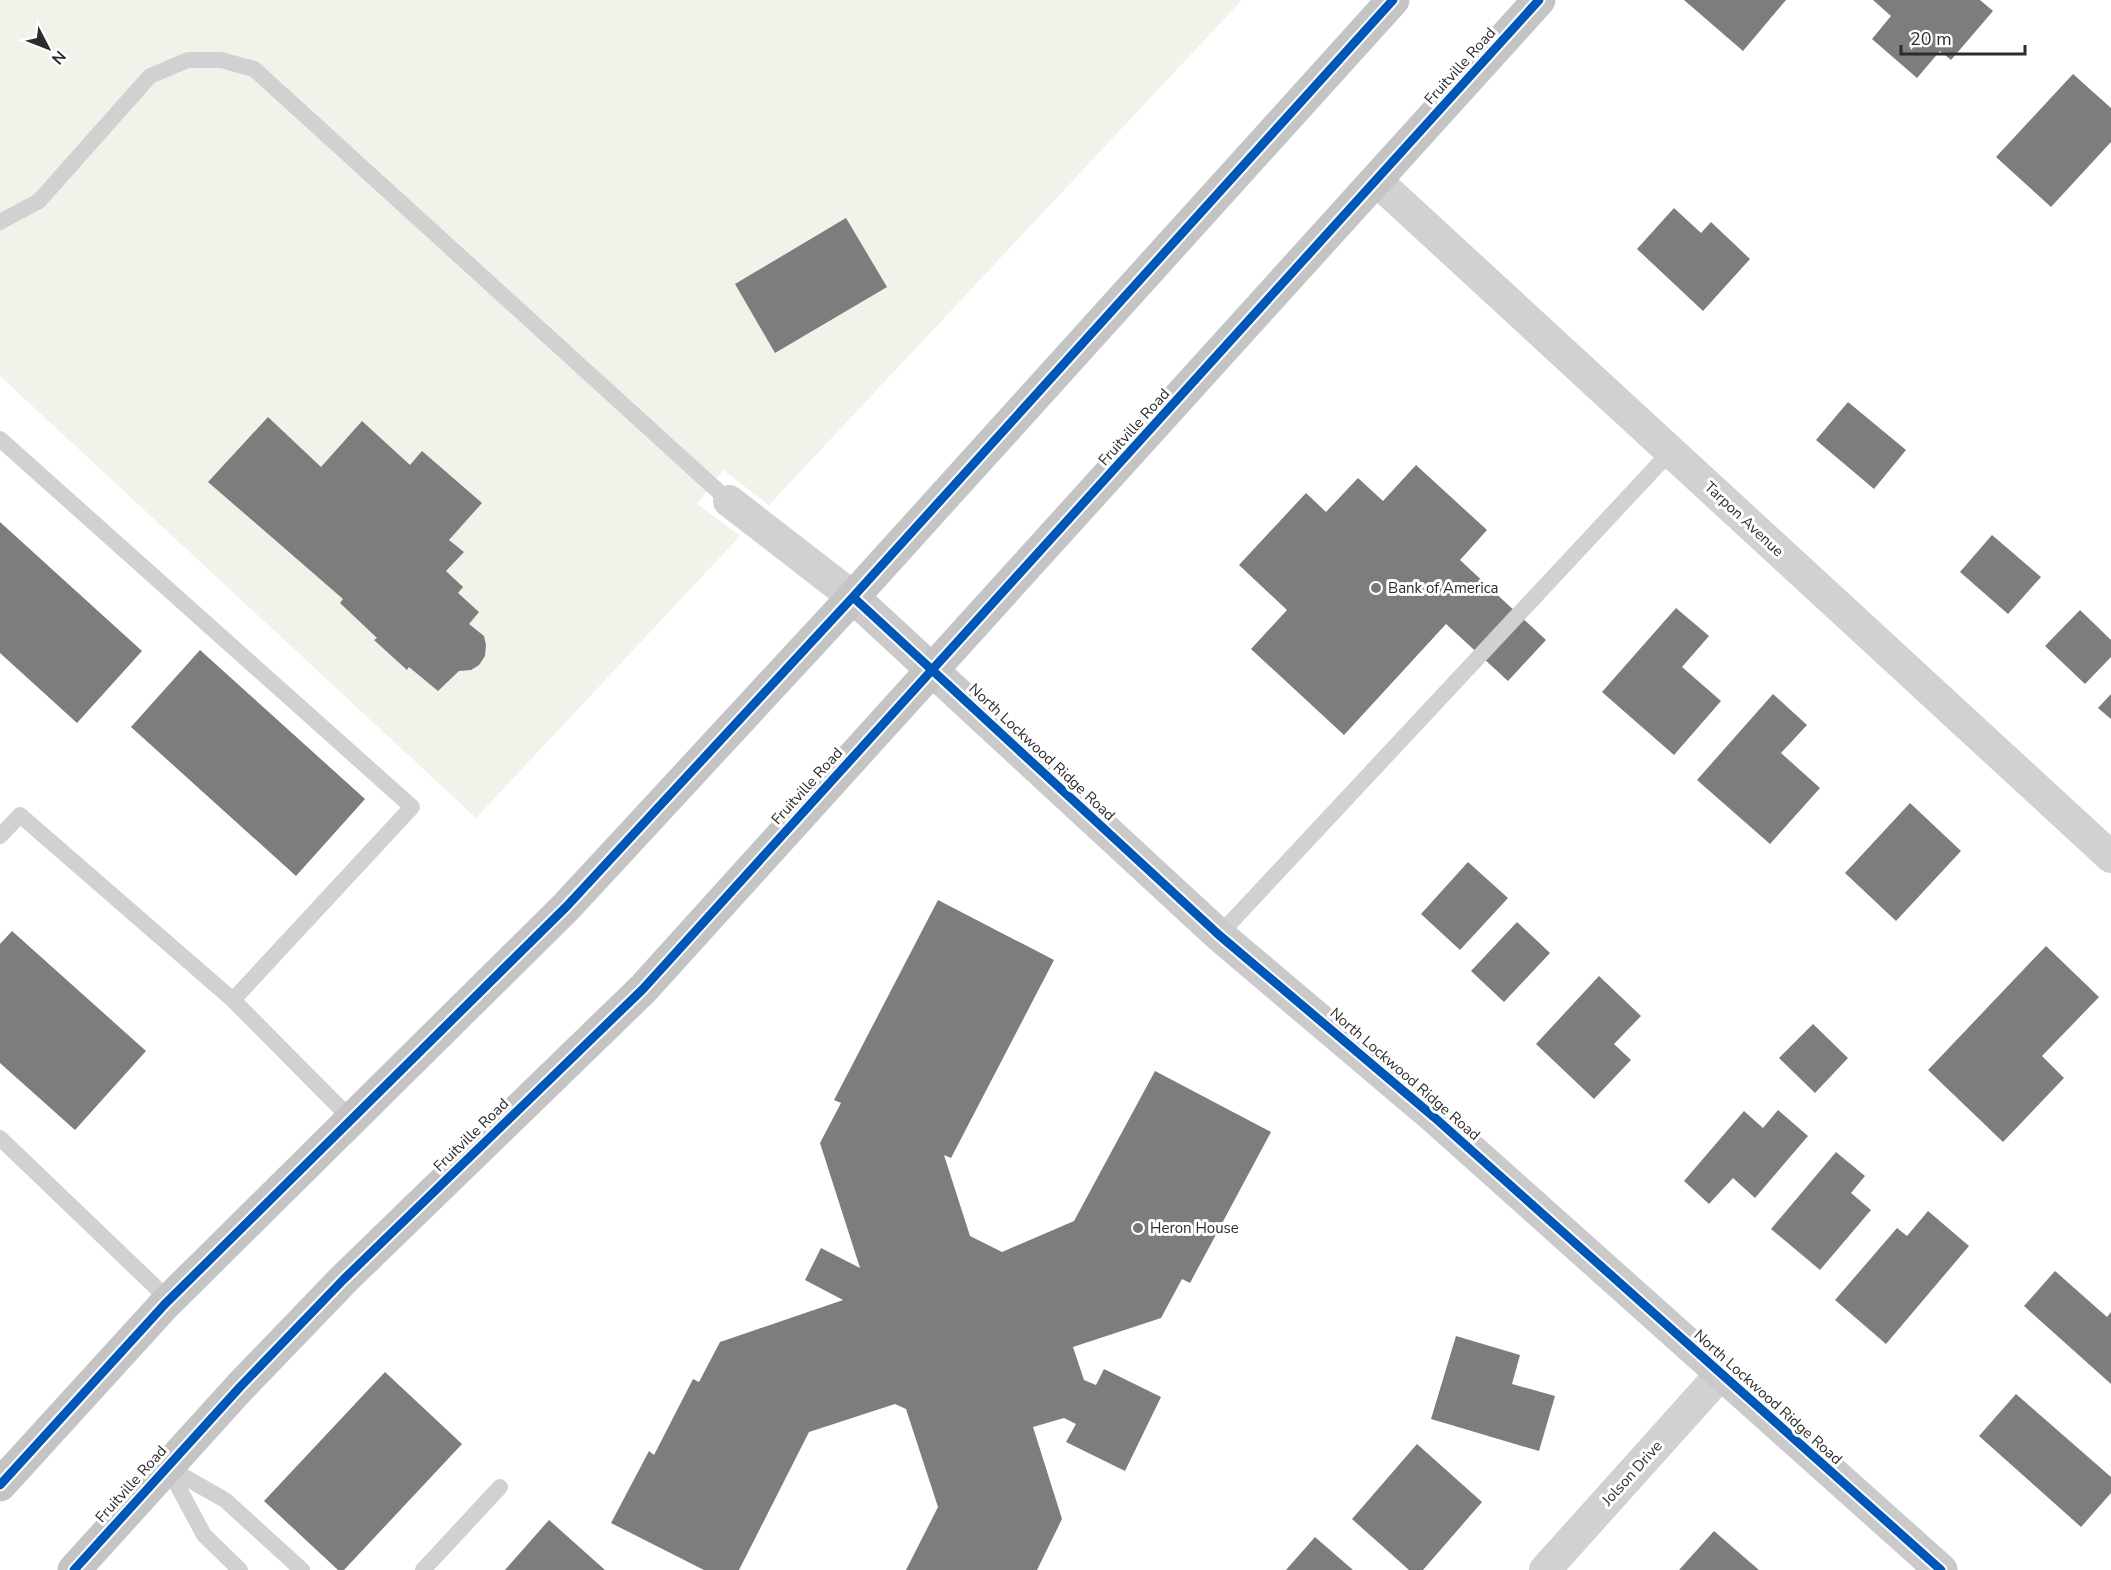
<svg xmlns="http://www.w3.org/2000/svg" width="2111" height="1570" font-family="'Nunito Sans',sans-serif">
	<rect width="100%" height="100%" fill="#fff"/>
	<path fill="#eff3ea" d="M 0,0 L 1242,0 L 769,505 L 723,470 L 697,504 L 740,536 L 476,818 L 0,376 Z"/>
	<path fill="#7d7d7d" d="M 1684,0 L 1786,0 L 1743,51 Z
		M 1873,0 L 1980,0 L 1993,11 L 1951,60 L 1940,51 L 1917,78 L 1872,39 L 1891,16 Z
		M 2073,74 L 2111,108 L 2111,142 L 2051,207 L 1996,157 Z
		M 1674,208 L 1701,233 L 1711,222 L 1750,259 L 1703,311 L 1637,249 Z
		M 846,218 L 887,287 L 775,353 L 735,284 Z
		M 1848,402 L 1906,450 L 1874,489 L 1816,440 Z
		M 268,417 L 321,467 L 362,421 L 410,465 L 422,451 L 482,503 L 449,540 L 464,552 L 446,571 L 463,587 L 458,593 L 479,612 L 469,624 L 484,636 L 486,645 L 485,656 L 479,665 L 471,670 L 459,671 L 438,691 L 409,667 L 407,670 L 374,640 L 377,638 L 340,603 L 343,599 L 208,482 Z
		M 1416,465 L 1487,530 L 1460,560 L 1546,640 L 1508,681 L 1446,624 L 1344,735 L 1251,649 L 1287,610 L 1239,565 L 1306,493 L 1326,512 L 1358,478 L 1383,501 Z
		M 0,522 L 142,651 L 77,723 L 0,653 Z
		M 1992,535 L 2041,577 L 2008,614 L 1960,572 Z
		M 1676,608 L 1709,636 L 1682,667 L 1721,701 L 1674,755 L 1602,692 Z
		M 2080,610 L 2111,640 L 2111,657 L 2085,684 L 2045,646 Z
		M 200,650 L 365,799 L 296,876 L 131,727 Z
		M 1773,694 L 1807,725 L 1781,753 L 1820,788 L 1770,844 L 1697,780 Z
		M 2111,694 L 2111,719 L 2098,708 Z
		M 1910,803 L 1961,851 L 1896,921 L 1845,873 Z
		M 1468,862 L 1508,898 L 1460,950 L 1421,914 Z
		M 938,900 L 1054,960 L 951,1158 L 944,1155 L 970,1236 L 1002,1252 L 1074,1221 L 1155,1071 L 1271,1132 L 1190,1283 L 1182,1279 L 1161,1318 L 1073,1347 L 1084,1380 L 1096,1385 L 1104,1369 L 1161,1397 L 1125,1471 L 1066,1442 L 1076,1424 L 1064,1418 L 1033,1427 L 1062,1519 L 1037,1570 L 906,1570 L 938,1507 L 906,1409 L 895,1404 L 809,1432 L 739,1570 L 704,1570 L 611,1523 L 649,1451 L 654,1455 L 693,1379 L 699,1382 L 720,1342 L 843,1300 L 805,1280 L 821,1248 L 860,1268 L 820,1143 L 841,1103 L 834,1100 Z
		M 1517,922 L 1550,953 L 1504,1002 L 1471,971 Z
		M 12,931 L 146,1051 L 75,1130 L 0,1063 L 0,944 Z
		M 2046,946 L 2099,997 L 2042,1056 L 2064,1078 L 2003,1142 L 1928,1070 Z
		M 1599,976 L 1641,1016 L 1614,1044 L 1631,1060 L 1594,1099 L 1536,1044 Z
		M 1813,1024 L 1848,1058 L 1815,1093 L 1779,1058 Z
		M 1778,1110 L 1808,1136 L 1755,1198 L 1733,1178 L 1709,1204 L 1684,1181 L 1744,1111 L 1763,1128 Z
		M 1836,1152 L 1865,1176 L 1851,1193 L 1871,1210 L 1820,1270 L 1771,1229 Z
		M 1928,1211 L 1969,1246 L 1886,1344 L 1835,1300 L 1897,1228 L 1907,1236 Z
		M 2055,1271 L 2107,1317 L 2111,1312 L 2111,1384 L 2024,1306 Z
		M 1456,1336 L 1520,1355 L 1512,1384 L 1555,1396 L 1539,1451 L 1431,1419 Z
		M 385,1372 L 462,1444 L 344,1570 L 338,1570 L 264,1501 Z
		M 2016,1394 L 2111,1477 L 2111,1493 L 2081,1527 L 1979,1436 Z
		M 1417,1444 L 1482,1502 L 1423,1570 L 1409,1570 L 1352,1519 Z
		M 549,1520 L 605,1570 L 505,1570 Z
		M 1714,1531 L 1759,1570 L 1679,1570 Z
		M 1315,1537 L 1353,1570 L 1286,1570 Z"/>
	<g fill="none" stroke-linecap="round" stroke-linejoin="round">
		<path stroke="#d1d1d1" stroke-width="16" d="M 0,222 L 39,201 L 150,76 L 188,60 L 221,60 L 254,69 L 729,501
			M 0,439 L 412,807 L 233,1000
			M 0,836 L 20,815 L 233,1000 L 352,1120
			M 1219,935 L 1671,451
			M 0,1138 L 169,1300
			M 167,1467 L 225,1500 L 302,1570
			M 168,1468 L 204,1535 L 240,1570
			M 423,1570 L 500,1487"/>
		<path stroke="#d1d1d1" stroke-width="32" d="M 1377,181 L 2111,857
			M 729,501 L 853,597
			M 1545,1570 L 1720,1375"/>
		<path stroke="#cacaca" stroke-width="33" d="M 853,597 L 1219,935 L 1434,1117 L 1941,1570"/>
		<path stroke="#c4c4c4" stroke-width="33" d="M 0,1485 L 165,1304 L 567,906 L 853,597 L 1393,0
			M 74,1570 L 240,1387 L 344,1279 L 643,989 L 1539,0"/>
		<g stroke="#fff" stroke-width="13">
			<path id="cycleway" d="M 853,597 L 1219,935 L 1434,1117 L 1941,1570
				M 0,1485 L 165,1304 L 567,906 L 853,597 L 1393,0
				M 74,1570 L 240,1387 L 344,1279 L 643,989 L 1539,0"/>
		</g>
		<use href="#cycleway" stroke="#0057b8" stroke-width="9"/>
	</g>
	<g fill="#767676" stroke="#fff" stroke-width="2">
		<circle cx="1376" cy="588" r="6"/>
		<circle cx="1138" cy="1228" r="6"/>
	</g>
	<g text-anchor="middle" stroke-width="6" stroke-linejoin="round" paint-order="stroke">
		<g font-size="15" fill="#2c2c2c" stroke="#fff">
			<text transform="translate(1460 66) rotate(-48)" y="5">Fruitville Road</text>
			<text transform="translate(1134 427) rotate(-48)" y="5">Fruitville Road</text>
			<text transform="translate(1744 519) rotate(43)" y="5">Tarpon Avenue</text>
			<text transform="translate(1042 752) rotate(43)" y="5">North Lockwood Ridge Road</text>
			<text transform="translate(807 786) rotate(-48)" y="5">Fruitville Road</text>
			<text transform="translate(1405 1074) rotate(41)" y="5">North Lockwood Ridge Road</text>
			<text transform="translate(471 1135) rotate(-44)" y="5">Fruitville Road</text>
			<text transform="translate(1768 1397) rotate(42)" y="5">North Lockwood Ridge Road</text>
			<text transform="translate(1632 1473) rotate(-48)" y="5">Jolson Drive</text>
			<text transform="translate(131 1484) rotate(-48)" y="5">Fruitville Road</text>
		</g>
		<g font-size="15" fill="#2c2c2c" stroke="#fff" text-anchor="start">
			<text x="1388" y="593">Bank of America</text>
			<text x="1150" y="1233">Heron House</text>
		</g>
	</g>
	<g transform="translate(48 48) rotate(132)" stroke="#ffffff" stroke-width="4.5" paint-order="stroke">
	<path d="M0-4.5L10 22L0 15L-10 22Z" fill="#2c2c2c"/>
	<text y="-9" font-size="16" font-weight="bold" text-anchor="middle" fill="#2c2c2c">N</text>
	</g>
	<path d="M1901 45v9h124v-9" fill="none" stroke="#2c2c2c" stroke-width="3"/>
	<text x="1910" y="45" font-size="18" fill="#2c2c2c" stroke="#ffffff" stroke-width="4.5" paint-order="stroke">20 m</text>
</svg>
